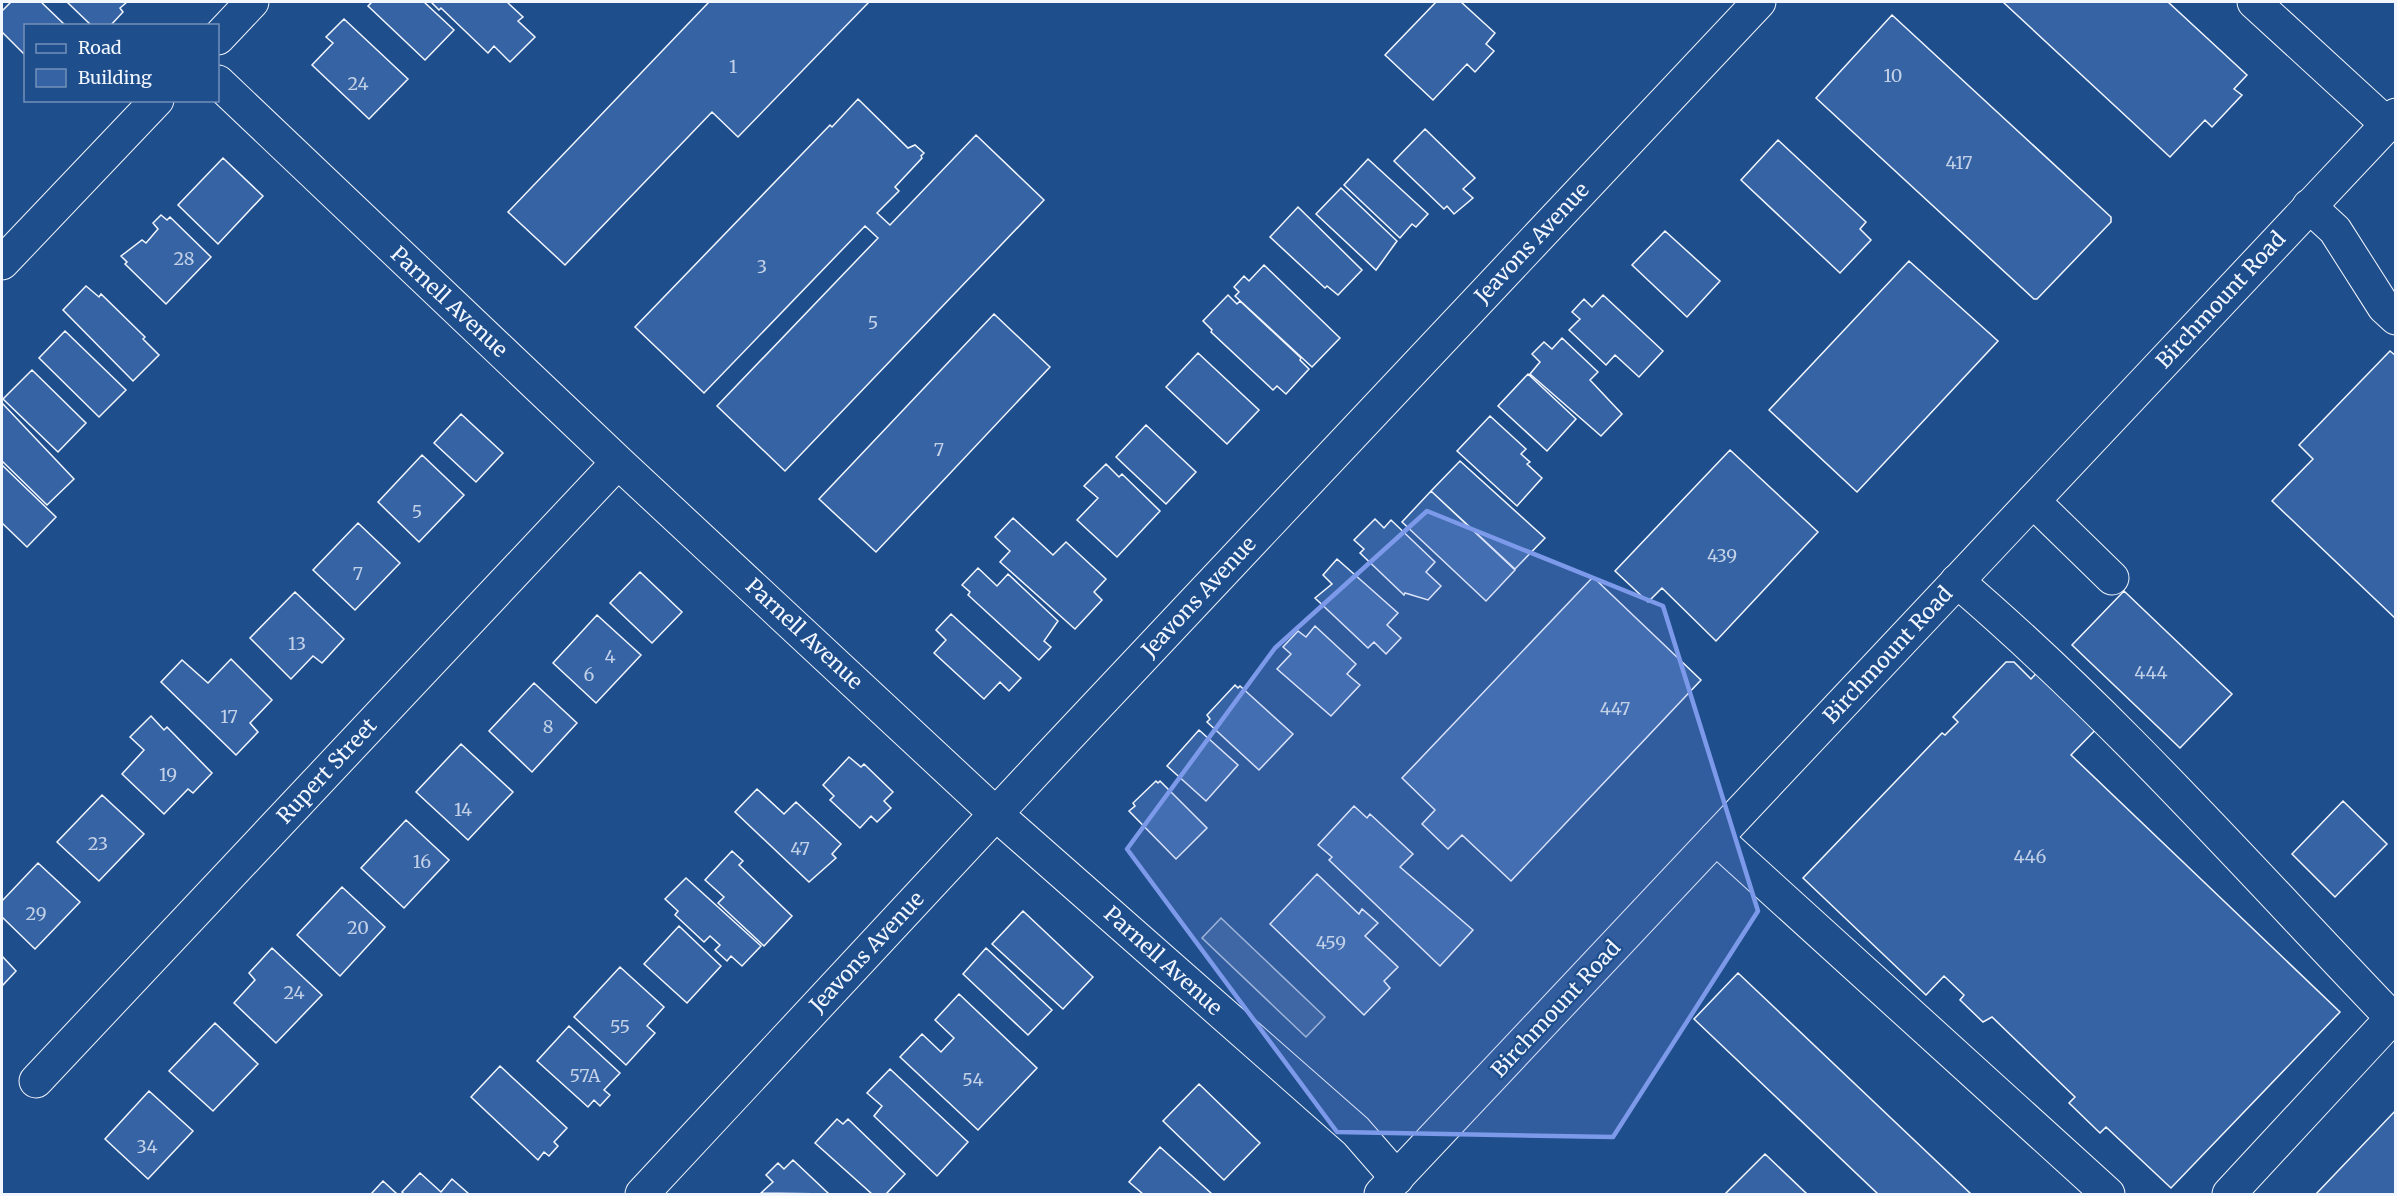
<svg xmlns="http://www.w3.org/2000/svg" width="2397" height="1196" font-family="Merriweather,serif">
	<rect width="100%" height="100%" fill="#1f4e8c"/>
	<path fill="#305b95" stroke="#a8bbd7" stroke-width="1.5" d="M 1221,918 L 1325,1017 L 1306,1037 L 1202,938 Z"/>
	<path fill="#3563a3" stroke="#f2f6ff" stroke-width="1.5" d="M 11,2 L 41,2 L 66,26 L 26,26 L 26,56 L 2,32 L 2,11 Z
		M 67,2 L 127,2 L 120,8 L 123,12 L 110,26 L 92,26 Z
		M 372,2 L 424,2 L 454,30 L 425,60 L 368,6 Z
		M 431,2 L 507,2 L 523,17 L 518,21 L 535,37 L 510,62 L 494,46 L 488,53 L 441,8 L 439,10 Z
		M 709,2 L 869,2 L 738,137 L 712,112 L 565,265 L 508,212 Z
		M 1436,2 L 1461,2 L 1495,33 L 1486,44 L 1494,51 L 1475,72 L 1467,64 L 1433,100 L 1385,55 Z
		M 2003,2 L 2168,2 L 2247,75 L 2234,89 L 2242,95 L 2212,127 L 2205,120 L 2170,157 Z
		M 1892,15 L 2111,217 L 2111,222 L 2037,299 L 2034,299 L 1816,98 Z
		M 344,19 L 408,79 L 369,119 L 312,65 L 333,43 L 326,37 Z
		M 858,99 L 908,148 L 915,145 L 924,153 L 921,156 L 922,158 L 895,187 L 899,191 L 877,213 L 890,225 L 976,135 L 1044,200 L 785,471 L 717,406 L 878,238 L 865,226 L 704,393 L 635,327 L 830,125 L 832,127 Z
		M 1425,129 L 1475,178 L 1463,189 L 1473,198 L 1454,214 L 1447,206 L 1444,209 L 1394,161 Z
		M 1778,140 L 1866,222 L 1860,229 L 1871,240 L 1840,273 L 1741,180 Z
		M 223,158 L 263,196 L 218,244 L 178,205 Z
		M 1368,159 L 1428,214 L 1416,227 L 1412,224 L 1400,238 L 1344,185 Z
		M 1341,188 L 1397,241 L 1376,270 L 1316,214 Z
		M 1298,207 L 1362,270 L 1338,295 L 1327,286 L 1325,288 L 1270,237 Z
		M 161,215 L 167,220 L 170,217 L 211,257 L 166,304 L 125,264 L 127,262 L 121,256 L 142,240 L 146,243 L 158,229 L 153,223 Z
		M 1665,231 L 1720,281 L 1687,317 L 1632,265 Z
		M 1909,261 L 1998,341 L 1857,492 L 1769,410 Z
		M 1264,265 L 1340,338 L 1312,367 L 1235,296 L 1239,292 L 1234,287 L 1244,276 L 1249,281 Z
		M 86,286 L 99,297 L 101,294 L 145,337 L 143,339 L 159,355 L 133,381 L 63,310 Z
		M 1228,295 L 1237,304 L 1240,301 L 1301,358 L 1300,360 L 1309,369 L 1286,394 L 1277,386 L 1273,390 L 1211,332 L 1212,330 L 1203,321 Z
		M 1603,295 L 1663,351 L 1639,377 L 1615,355 L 1606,365 L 1569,330 L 1580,319 L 1572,312 L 1584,299 L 1592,307 Z
		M 994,314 L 1050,367 L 876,552 L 819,499 Z
		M 65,331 L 126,390 L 99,417 L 39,358 Z
		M 1562,338 L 1598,372 L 1590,380 L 1622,414 L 1601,436 L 1530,374 L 1540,362 L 1532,354 L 1544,342 L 1552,349 Z
		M 2390,351 L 2396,356 L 2396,619 L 2272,501 L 2313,459 L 2299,445 Z
		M 1198,353 L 1259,410 L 1227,444 L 1166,387 Z
		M 32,370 L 86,423 L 58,452 L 3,399 Z
		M 1528,374 L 1576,419 L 1547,451 L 1498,406 Z
		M 2,403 L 74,479 L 47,505 L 2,461 Z
		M 461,414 L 503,453 L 476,482 L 434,443 Z
		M 1490,416 L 1526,449 L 1521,454 L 1530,462 L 1527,464 L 1542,478 L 1517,506 L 1457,451 Z
		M 1146,425 L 1196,472 L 1166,504 L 1116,457 Z
		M 1730,450 L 1818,532 L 1716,641 L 1662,588 L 1648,602 L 1615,571 Z
		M 422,455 L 464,495 L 419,542 L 378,502 Z
		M 1460,461 L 1545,538 L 1515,569 L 1431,491 Z
		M 1106,464 L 1119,477 L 1122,474 L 1160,511 L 1117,557 L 1077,520 L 1098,498 L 1084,486 Z
		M 2,465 L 56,517 L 27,547 L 2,523 Z
		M 1431,491 L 1515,570 L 1486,601 L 1402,522 Z
		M 1013,518 L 1053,555 L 1066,542 L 1106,579 L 1094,592 L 1102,600 L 1075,629 L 1000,562 L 1010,551 L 995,537 Z
		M 1375,519 L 1384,528 L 1391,520 L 1435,562 L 1426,572 L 1441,586 L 1428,600 L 1405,593 L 1404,595 L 1360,553 L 1364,549 L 1354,540 Z
		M 358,523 L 400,563 L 355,610 L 313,570 Z
		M 1337,559 L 1398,613 L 1387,625 L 1401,638 L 1386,654 L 1374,642 L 1368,648 L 1315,598 L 1332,584 L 1323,575 Z
		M 978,568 L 997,586 L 1008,574 L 1058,621 L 1044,641 L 1051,647 L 1039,660 L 968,595 L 970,592 L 962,585 Z
		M 640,572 L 682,612 L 652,643 L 610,603 Z
		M 1593,577 L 1701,680 L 1511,881 L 1462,835 L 1448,849 L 1422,824 L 1435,810 L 1402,778 Z
		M 2124,591 L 2232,694 L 2180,748 L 2072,645 Z
		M 295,592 L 344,639 L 322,663 L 313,656 L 291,679 L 250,638 Z
		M 951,614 L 1021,678 L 1009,691 L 1000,682 L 984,699 L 934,653 L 946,640 L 936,630 Z
		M 597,615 L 641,655 L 596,703 L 553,663 Z
		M 1315,626 L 1356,664 L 1347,674 L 1360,685 L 1331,716 L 1277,669 L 1291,654 L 1283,647 L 1298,631 L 1306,637 Z
		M 231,659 L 272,700 L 250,723 L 258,732 L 236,755 L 161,682 L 182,660 L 208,683 Z
		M 2048,661 L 2107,718 L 2071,755 L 2340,1012 L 2171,1188 L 2106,1127 L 2100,1133 L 2069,1103 L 2075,1097 L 1992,1017 L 1983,1022 L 1960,1000 L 1964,995 L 1944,976 L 1926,995 L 1803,878 L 1942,733 L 1945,735 L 1958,722 L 1953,717 L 2006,662 L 2014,662 L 2031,679 Z
		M 534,683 L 577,723 L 532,772 L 489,731 Z
		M 1235,685 L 1238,688 L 1240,686 L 1293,734 L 1259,770 L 1207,722 L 1210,719 L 1207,715 Z
		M 151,716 L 164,730 L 167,727 L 212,773 L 193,793 L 188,789 L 164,814 L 122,774 L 144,750 L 130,737 Z
		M 1199,730 L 1238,765 L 1206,801 L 1167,766 Z
		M 461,744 L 513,792 L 468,840 L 416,792 Z
		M 849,757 L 861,767 L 864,764 L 893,792 L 884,801 L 891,808 L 877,822 L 871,816 L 860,828 L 830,800 L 834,796 L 823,785 Z
		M 1156,781 L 1158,783 L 1160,781 L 1207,828 L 1176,859 L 1129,811 L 1135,806 L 1133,803 Z
		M 757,789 L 784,814 L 796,802 L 841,844 L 832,854 L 836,858 L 809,882 L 735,812 Z
		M 102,795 L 144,834 L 99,881 L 57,842 Z
		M 2343,801 L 2387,844 L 2335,897 L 2292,854 Z
		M 1354,806 L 1367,818 L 1370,814 L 1413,854 L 1400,867 L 1473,930 L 1440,966 L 1329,860 L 1332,857 L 1318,845 Z
		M 406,820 L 449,860 L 404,908 L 361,868 Z
		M 732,851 L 743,861 L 739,865 L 792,916 L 764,946 L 718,903 L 724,897 L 705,880 Z
		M 38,863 L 80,902 L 35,949 L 2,917 L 2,901 Z
		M 1317,874 L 1359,914 L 1362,909 L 1378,923 L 1365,936 L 1398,967 L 1384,981 L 1390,988 L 1364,1015 L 1270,924 Z
		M 686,878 L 761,946 L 742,966 L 731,956 L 727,961 L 715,950 L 720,945 L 710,936 L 704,942 L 675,915 L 678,911 L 665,899 Z
		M 342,887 L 385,927 L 340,976 L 297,935 Z
		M 1023,911 L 1093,977 L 1063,1009 L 992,944 Z
		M 679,926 L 721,966 L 687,1003 L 644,964 Z
		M 272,948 L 322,995 L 276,1043 L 234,1003 L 255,980 L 249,973 Z
		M 986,948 L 1052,1010 L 1028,1035 L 963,974 Z
		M 2,956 L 16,971 L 2,986 Z
		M 620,967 L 664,1007 L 647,1026 L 655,1033 L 626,1065 L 574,1017 Z
		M 1738,973 L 1971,1194 L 1878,1194 L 1694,1019 Z
		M 959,994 L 1037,1068 L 978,1130 L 900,1057 L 922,1034 L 941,1052 L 954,1038 L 935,1020 Z
		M 215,1023 L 258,1064 L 213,1111 L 169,1071 Z
		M 569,1026 L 620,1073 L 604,1090 L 610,1095 L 600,1106 L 594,1100 L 588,1107 L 537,1061 Z
		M 500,1066 L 567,1128 L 554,1142 L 558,1146 L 549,1156 L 544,1152 L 538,1160 L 471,1097 Z
		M 890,1069 L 968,1142 L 937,1176 L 874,1116 L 882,1106 L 867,1093 Z
		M 1199,1084 L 1260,1143 L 1224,1180 L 1163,1121 Z
		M 149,1091 L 193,1131 L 148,1179 L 105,1139 Z
		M 2396,1110 L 2396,1194 L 2316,1194 Z
		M 837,1119 L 843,1124 L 848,1119 L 905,1174 L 886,1194 L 872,1194 L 815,1143 Z
		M 1160,1147 L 1212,1194 L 1143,1194 L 1129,1182 Z
		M 1765,1154 L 1807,1194 L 1725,1194 Z
		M 793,1160 L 829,1194 L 761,1193 L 773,1182 L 766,1175 L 778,1163 L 784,1169 Z
		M 420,1173 L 441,1192 L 452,1179 L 469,1194 L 404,1194 L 402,1192 Z
		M 383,1181 L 397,1194 L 371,1194 Z"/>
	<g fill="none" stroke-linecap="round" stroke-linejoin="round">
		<g stroke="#f2f6ff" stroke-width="35">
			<path id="minor" d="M 2254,2 L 2387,124
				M 218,38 L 252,2
				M 218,82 L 618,462 L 996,814 L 1356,1131 L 1397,1178
				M 2309,206 L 2335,230 L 2384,307 L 2396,318
				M 2,263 L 157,100
				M 2033,501 L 2112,578
				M 1957,581 C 2114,715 2250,870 2392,1018 L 2229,1194
				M 1716,838 L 2108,1194
				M 36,1081 L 618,462
				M 642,1194 L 1045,761 L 1759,2"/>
		</g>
		<g stroke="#f2f6ff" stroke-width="35">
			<path id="major" d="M 1381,1194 L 2396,115"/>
		</g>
		<use href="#minor" stroke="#1f4e8c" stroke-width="33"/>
		<use href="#major" stroke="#1f4e8c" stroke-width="33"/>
	</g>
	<path fill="#7d9aea" fill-opacity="0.2" stroke="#7d9aea" stroke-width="4.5" stroke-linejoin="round" d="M 1427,511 L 1663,606 L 1758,911 L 1613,1137 L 1337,1132 L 1127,849 L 1275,648 Z"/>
	<g text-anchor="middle" stroke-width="4.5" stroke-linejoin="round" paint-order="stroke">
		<g font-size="18" fill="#c3d1e8">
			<text x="733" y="73">1</text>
			<text x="1893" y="82">10</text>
			<text x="358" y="90">24</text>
			<text x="1959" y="169">417</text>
			<text x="184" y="265">28</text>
			<text x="762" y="273">3</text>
			<text x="873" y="329">5</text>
			<text x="939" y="456">7</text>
			<text x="417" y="518">5</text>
			<text x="1722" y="562">439</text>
			<text x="358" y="580">7</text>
			<text x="297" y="650">13</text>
			<text x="610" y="663">4</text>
			<text x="2151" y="679">444</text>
			<text x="589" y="681">6</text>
			<text x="1615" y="715">447</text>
			<text x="229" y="723">17</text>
			<text x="548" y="733">8</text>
			<text x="168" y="781">19</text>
			<text x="463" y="816">14</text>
			<text x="98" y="850">23</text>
			<text x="800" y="855">47</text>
			<text x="2030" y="863">446</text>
			<text x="422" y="868">16</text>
			<text x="36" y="920">29</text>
			<text x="358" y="934">20</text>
			<text x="1331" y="949">459</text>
			<text x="294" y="999">24</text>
			<text x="620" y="1033">55</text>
			<text x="585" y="1082">57A</text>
			<text x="973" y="1086">54</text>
			<text x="147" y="1153">34</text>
		</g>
		<g font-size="21" fill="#f2f6ff" stroke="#1f4e8c">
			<text transform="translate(1532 243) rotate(-47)" y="7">Jeavons Avenue</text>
			<text transform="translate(2221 300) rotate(-47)" y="7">Birchmount Road</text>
			<text transform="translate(449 302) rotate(43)" y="7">Parnell Avenue</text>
			<text transform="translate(1199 597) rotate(-47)" y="7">Jeavons Avenue</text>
			<text transform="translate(804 634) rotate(43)" y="7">Parnell Avenue</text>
			<text transform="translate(1888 655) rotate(-47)" y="7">Birchmount Road</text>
			<text transform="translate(327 771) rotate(-47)" y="7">Rupert Street</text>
			<text transform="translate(867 952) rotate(-47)" y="7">Jeavons Avenue</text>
			<text transform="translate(1163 961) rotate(42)" y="7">Parnell Avenue</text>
			<text transform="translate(1556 1009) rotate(-47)" y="7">Birchmount Road</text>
		</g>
	</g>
	<rect width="2397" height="1196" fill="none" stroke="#f2f6ff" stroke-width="6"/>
	<rect x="24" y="24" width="195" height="78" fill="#1f4e8c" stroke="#7391ba" stroke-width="1.5"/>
	<rect x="36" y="44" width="30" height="9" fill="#1f4e8c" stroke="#7391ba" stroke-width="1.5"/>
	<text x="78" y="54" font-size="18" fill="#f2f6ff">Road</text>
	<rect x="36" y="69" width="30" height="18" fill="#3563a3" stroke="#7391ba" stroke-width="1.5"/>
	<text x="78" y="84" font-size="18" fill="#f2f6ff">Building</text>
</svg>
